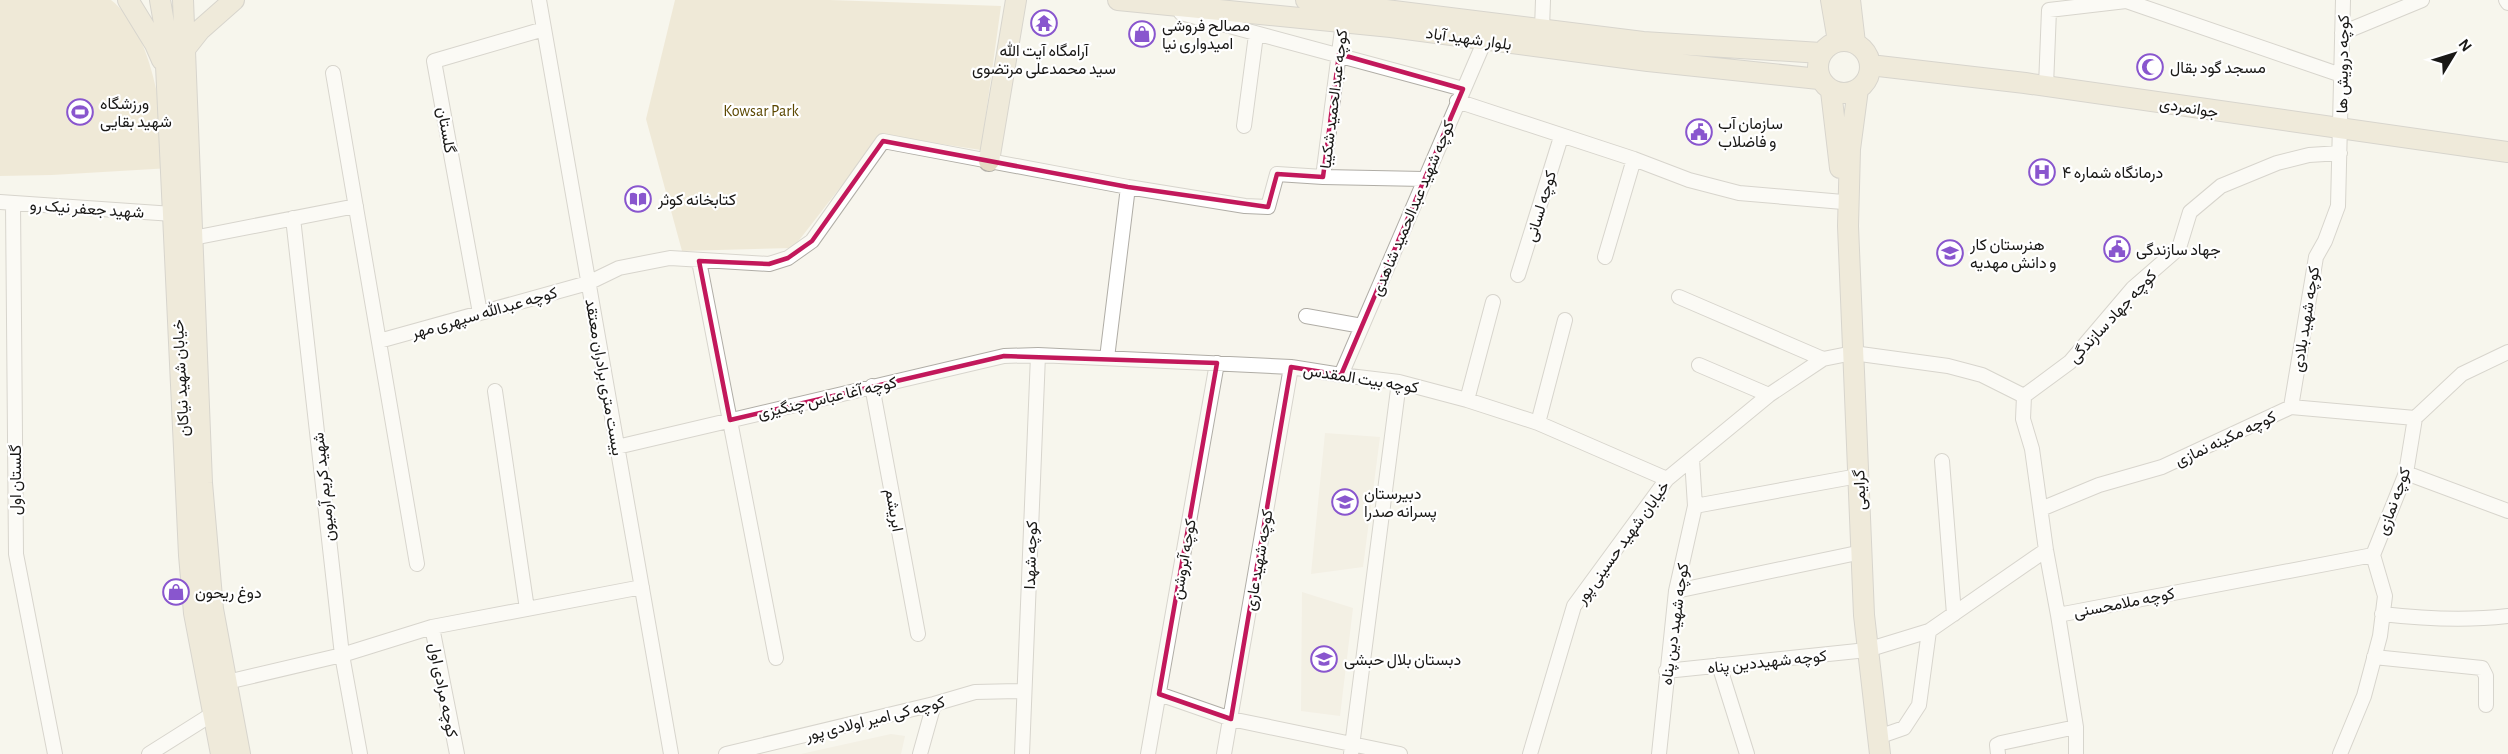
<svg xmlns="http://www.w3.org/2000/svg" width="2508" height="754" font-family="'Alegreya Sans',Vazirmatn,sans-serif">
	<rect width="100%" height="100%" fill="#f7f5ed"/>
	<path fill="#ede8da" d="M 1325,433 L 1380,437 L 1363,567 L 1311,574 Z
		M 1302,592 L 1353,608 L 1340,716 L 1301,711 Z
		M 891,734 L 905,736 L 901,754 L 801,754 Z"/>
	<path fill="#e5dabd" d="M 0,0 L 111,0 C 155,34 160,116 171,168 L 52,175 L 0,176 Z
		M 675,0 L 830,0 L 1001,6 L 981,150 L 881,135 L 793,248 L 682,251 L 646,119 Z"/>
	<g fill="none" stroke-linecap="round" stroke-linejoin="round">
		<g stroke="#b0ada6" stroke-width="16">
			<path id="minor" d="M 539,0 L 671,754
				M 2506,0 L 2508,3
				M 1181,13 L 1463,89
				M 1542,29 L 1543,0
				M 2342,33 L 2422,0
				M 333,73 L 417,564
				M 2046,86 L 2049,10 L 2126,1 L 2341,75
				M 1457,101 L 1634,159 L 1689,180 L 1739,193 L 1843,202
				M 1244,126 L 1256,35
				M 1323,177 L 1343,22
				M 0,202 L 173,214
				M 13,203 L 16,554 L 55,754
				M 293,218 L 342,655 L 360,754
				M 193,238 L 356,206
				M 1605,257 L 1634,159
				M 699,261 L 776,658
				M 1518,275 L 1561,137
				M 1679,297 L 1823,359
				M 480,313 L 434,61 L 544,29
				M 1306,316 L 1362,326
				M 379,341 L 588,283 L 619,268 L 670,258 L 769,264 L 788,258 L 812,241 L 883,141 L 1128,187 L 1245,206 L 1268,207 L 1277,174 L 1323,177 L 1424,179
				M 1107,358 L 1128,187
				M 1699,365 L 1769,395
				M 1341,375 L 1485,40
				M 872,386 L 918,634
				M 495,391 L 527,609
				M 2024,396 L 2023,419 L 2032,449 L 2046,550 L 2058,615 L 2373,555
				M 2024,396 L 2070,362 L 2133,288 L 2179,248 L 2190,212 L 2221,186 L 2277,163 L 2309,155 L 2340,153
				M 1467,400 L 1493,302
				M 2291,407 L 2316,257 L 2325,241 L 2338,206 L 2343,0
				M 1538,423 L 1565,320
				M 617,447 L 1004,356 L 1038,355 L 1291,367 L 1341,375 L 1399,382 L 1467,400 L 1538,423 L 1667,479
				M 1942,461 L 1954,614
				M 2406,473 L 2508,511
				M 1695,506 L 1858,476
				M 2041,509 L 2099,485 L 2162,467 L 2291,407 L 2415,418
				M 2373,555 L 2406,473 L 2415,418 L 2462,374 L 2508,352
				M 1676,591 L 1862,552
				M 2382,614 C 2425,619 2466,621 2508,616
				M 2058,615 L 2076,727 L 2076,754
				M 432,627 L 457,754
				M 2374,657 L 2482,668 L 2486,676 L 2486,705
				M 1719,665 L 1747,754
				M 1666,671 L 1867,650 L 1929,631 L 2046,550
				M 227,682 L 342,655 L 432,627 L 642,587
				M 1159,694 L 1231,719 L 1400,754
				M 1878,737 L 1904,728 L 1919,705 L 1929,631
				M 149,754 L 214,713
				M 726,754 L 934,704 L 975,692 L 1024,691
				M 920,754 L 934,704
				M 1022,754 L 1038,355
				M 1148,754 L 1217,363
				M 1224,754 L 1291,367
				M 1351,754 L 1399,382
				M 1530,754 L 1574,606 L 1667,479 L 1769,395 L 1823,359 L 1853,353 L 1948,366 L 1982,375 L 2024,396
				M 1659,754 L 1676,591 L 1695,506 L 1692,459
				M 1998,754 L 1997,745 L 2001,743 L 2076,727
				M 2340,754 L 2364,696 L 2380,636 L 2385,596 L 2373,555"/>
		</g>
		<g stroke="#b0ada6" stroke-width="22">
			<path id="secondary" d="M 128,0 L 155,44 L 162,60
				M 160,0 L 164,23 L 189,555 L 194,613 L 221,754
				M 183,0 L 202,483 L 213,609 L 240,754
				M 1118,0 L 1391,27 L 1648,61 L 1819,79
				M 1306,0 L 1643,42 L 1821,53
				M 1831,0 L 1838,41
				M 1850,0 L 1855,43
				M1818 67a26 26 0 1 1 52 0a26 26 0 1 1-52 0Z
				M 185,49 L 200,30 L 234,0
				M 1870,65 L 2025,83 L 2508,152
				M 1858,89 L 1850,149 L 1848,226 L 1864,615 L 1880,754
				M 1831,91 L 1840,168
				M 989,161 L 1016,0"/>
		</g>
		<use href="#minor" stroke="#fff" stroke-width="14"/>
		<use href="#secondary" stroke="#e5dcc4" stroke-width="20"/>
	</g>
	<path d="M0 0H2508V754H0ZM 1339,54 L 1463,89 L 1341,375 L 1291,367 L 1231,719 L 1159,694 L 1217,363 L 1004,356 L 730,420 L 699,261 L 769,264 L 788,258 L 812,241 L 883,141 L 1128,187 L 1268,207 L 1277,174 L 1323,177 Z" fill="#f7f5ed" fill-opacity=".55" fill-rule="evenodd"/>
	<path fill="none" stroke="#c2185b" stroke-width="4.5" stroke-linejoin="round" d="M 1339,54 L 1463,89 L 1341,375 L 1291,367 L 1231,719 L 1159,694 L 1217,363 L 1004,356 L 730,420 L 699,261 L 769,264 L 788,258 L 812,241 L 883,141 L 1128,187 L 1268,207 L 1277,174 L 1323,177 Z"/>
	<defs>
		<g id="temple-ring" transform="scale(1.35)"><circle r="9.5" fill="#fff" stroke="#8956ce" stroke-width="1.5"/><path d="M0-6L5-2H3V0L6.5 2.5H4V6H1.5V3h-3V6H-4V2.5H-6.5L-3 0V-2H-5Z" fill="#8956ce"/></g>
		<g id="shop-ring" transform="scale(1.35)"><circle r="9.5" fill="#fff" stroke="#8956ce" stroke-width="1.5"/><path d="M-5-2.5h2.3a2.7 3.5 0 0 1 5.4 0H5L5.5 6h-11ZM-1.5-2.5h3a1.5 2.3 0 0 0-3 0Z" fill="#8956ce"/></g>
		<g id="mosque-ring" transform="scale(1.35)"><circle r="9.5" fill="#fff" stroke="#8956ce" stroke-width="1.5"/><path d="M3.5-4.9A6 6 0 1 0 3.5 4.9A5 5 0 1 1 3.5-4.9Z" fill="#8956ce"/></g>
		<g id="stadium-ring" transform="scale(1.35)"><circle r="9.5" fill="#fff" stroke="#8956ce" stroke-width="1.5"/><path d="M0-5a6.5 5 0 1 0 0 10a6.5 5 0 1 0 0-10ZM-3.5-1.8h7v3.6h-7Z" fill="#8956ce"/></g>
		<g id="civic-ring" transform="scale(1.35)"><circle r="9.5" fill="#fff" stroke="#8956ce" stroke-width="1.5"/><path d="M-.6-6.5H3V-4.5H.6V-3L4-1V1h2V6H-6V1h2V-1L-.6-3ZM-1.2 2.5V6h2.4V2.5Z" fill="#8956ce"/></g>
		<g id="hospital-ring" transform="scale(1.35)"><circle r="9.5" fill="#fff" stroke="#8956ce" stroke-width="1.5"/><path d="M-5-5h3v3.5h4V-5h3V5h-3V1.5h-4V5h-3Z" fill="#8956ce"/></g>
		<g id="library-ring" transform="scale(1.35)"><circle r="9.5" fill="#fff" stroke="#8956ce" stroke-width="1.5"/><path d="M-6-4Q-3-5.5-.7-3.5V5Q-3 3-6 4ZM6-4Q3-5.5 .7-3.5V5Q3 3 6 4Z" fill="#8956ce"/></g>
		<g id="school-ring" transform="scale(1.35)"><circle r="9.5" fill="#fff" stroke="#8956ce" stroke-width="1.5"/><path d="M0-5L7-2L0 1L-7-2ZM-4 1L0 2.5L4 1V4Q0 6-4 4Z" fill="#8956ce"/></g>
	</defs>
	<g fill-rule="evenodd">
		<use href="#temple-ring" x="1044" y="23"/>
		<use href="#shop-ring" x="1142" y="34"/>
		<use href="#mosque-ring" x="2150" y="67"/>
		<use href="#stadium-ring" x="80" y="112"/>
		<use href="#civic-ring" x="1699" y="132"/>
		<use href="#hospital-ring" x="2042" y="172"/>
		<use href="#library-ring" x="638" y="199"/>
		<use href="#civic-ring" x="2117" y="249"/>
		<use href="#school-ring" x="1950" y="253"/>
		<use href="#school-ring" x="1345" y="502"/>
		<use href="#shop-ring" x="176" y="592"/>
		<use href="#school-ring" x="1324" y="659"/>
	</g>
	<g text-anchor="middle" stroke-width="4.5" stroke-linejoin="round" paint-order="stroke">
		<g font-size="16" fill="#191816" stroke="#fff" text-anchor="start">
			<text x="1162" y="31">مصالح فروشی<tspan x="1162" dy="18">امیدواری نیا</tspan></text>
			<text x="1044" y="56" text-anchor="middle">آرامگاه آیت الله<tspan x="1044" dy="18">سید محمدعلی مرتضوی</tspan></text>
			<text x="2170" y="73">مسجد گود بقال</text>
			<text x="100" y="109">ورزشگاه<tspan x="100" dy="18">شهید بقایی</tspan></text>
			<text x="1718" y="129">سازمان آب<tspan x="1718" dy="18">و فاضلاب</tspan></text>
			<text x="2062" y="178">درمانگاه شماره ۴</text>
			<text x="658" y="205">کتابخانه کوثر</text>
			<text x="1970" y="250">هنرستان کار<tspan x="1970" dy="18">و دانش مهدیه</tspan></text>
			<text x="2136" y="255">جهاد سازندگی</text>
			<text x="1364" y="499">دبیرستان<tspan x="1364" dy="18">پسرانه صدرا</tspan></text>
			<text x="195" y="598">دوغ ریحون</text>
			<text x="1344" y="665">دبستان بلال حبشی</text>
		</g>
		<g font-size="16" fill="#191816" stroke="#fff">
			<text transform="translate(1469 38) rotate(8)" y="6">بلوار شهید آباد</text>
			<text transform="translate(2342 64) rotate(-89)" y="6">کوچه درویش ها</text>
			<text transform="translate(1333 99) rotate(-83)" y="6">کوچه عبدالحمید شکیبا</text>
			<text transform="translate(2189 107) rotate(9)" y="6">جوانمردی</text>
			<text transform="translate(447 130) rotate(80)" y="6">گلستان</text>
			<text transform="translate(1540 206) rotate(-73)" y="6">کوچه لسانی</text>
			<text transform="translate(87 208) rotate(4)" y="6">شهید جعفر نیک رو</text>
			<text transform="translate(1412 208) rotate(-67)" y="6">کوچه شهید عبدالحمید شاهدی</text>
			<text transform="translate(484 312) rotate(-16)" y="6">کوچه عبدالله سپهری مهر</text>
			<text transform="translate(2112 316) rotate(-47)" y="6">کوچه جهاد سازندگی</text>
			<text transform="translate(2305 319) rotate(-81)" y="6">کوچه شهید بلادی</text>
			<text transform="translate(605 377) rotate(80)" y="6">بیست متری برادران معتقد</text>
			<text transform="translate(180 378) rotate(-93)" y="6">خیابان شهید نیاکان</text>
			<text transform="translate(1361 378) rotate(9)" y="6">کوچه بیت المقدس</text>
			<text transform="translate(827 397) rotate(-13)" y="6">کوچه آغا عباس چنگیزی</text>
			<text transform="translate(2225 438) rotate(-25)" y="6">کوچه مکینه نمازی</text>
			<text transform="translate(15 480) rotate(-90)" y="6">گلستان اول</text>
			<text transform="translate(323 487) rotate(-96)" y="6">شهید کریم آرمیون</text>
			<text transform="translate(1859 490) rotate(-92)" y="6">گرایمی</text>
			<text transform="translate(2393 501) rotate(-70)" y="6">کوچه نمازی</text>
			<text transform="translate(895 510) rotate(80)" y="6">ابریشم</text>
			<text transform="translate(1622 542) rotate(-54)" y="6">خیابان شهید حسینی پور</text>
			<text transform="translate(1030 555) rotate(-88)" y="6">کوچه شهدا</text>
			<text transform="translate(1183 559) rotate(-80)" y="6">کوچه آبروشن</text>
			<text transform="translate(1258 560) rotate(-80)" y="6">کوچه شهید عاری</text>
			<text transform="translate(2124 602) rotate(-11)" y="6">کوچه ملامحسنی</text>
			<text transform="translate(1674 624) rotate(-82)" y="6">کوچه شهید دین پناه</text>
			<text transform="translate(1767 661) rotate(-6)" y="6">کوچه شهیددین پناه</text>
			<text transform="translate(444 690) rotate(79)" y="6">کوچه مرادی اول</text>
			<text transform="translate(875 718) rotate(-14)" y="6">کوچه کی امیر اولادی پور</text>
		</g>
		<g font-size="16" fill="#5b4700" stroke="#fff">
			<text x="761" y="116">Kowsar Park</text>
		</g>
	</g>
	<g transform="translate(2454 54) rotate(52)" stroke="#ffffff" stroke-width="4.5" paint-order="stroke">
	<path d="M0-4.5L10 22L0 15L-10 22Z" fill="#191816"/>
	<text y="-9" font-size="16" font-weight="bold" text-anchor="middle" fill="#191816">N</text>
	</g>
</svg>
